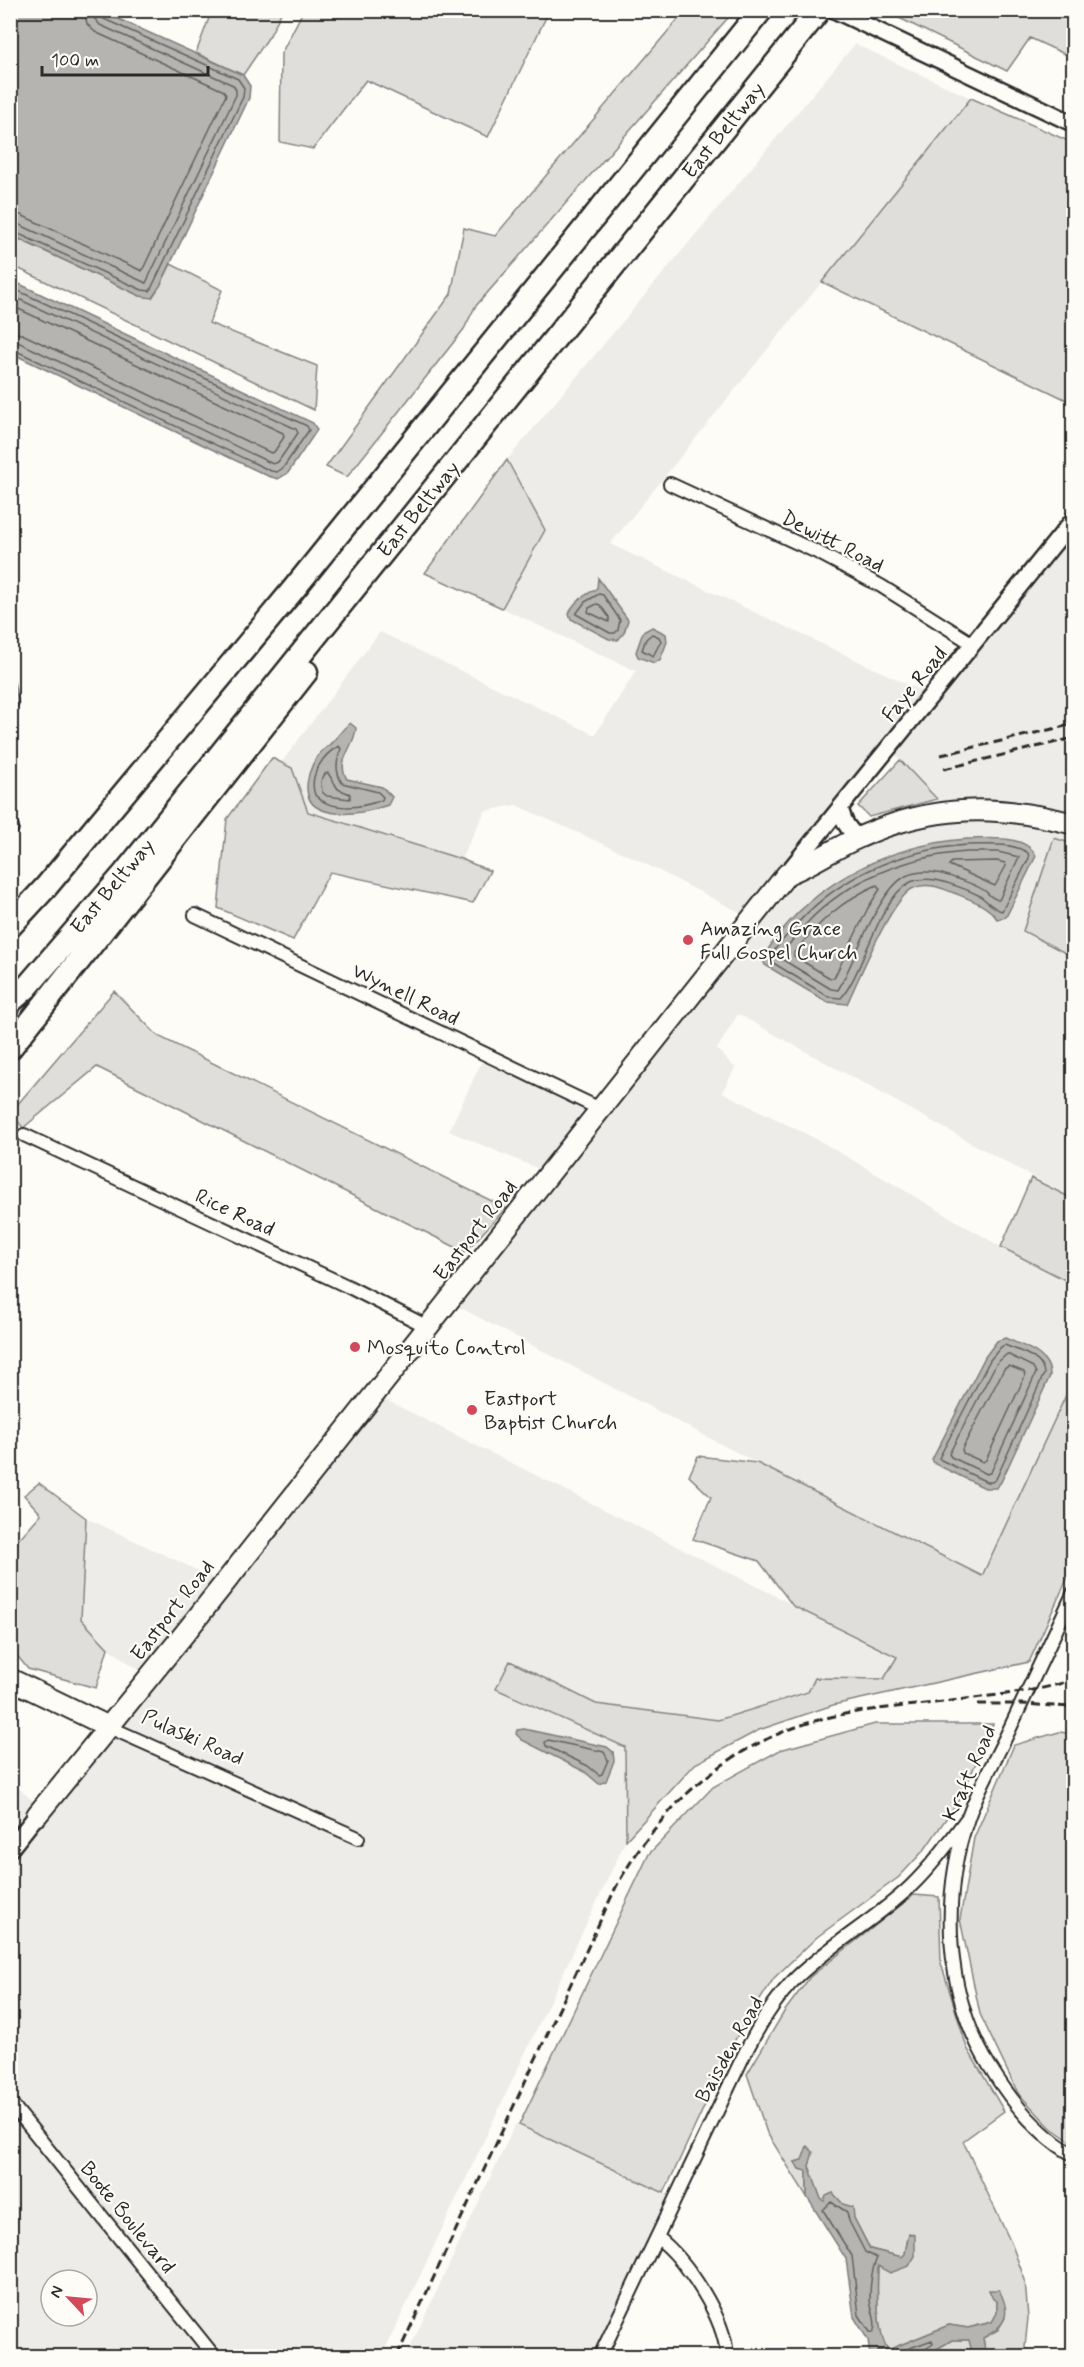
<svg xmlns="http://www.w3.org/2000/svg" width="1084" height="2367" font-family="Mynerve,sans-serif">
	<rect width="100%" height="100%" fill="#fdfcf7"/>
	<filter id="ink" filterUnits="userSpaceOnUse"><feTurbulence type="fractalNoise" baseFrequency=".0167" numOctaves="2"/><feDisplacementMap in="SourceGraphic" scale="12" xChannelSelector="R" yChannelSelector="G"/><feConvolveMatrix kernelMatrix="1 2 1 2 8 2 1 2 1" color-interpolation-filters="sRGB"/></filter>
	<g filter="url(#ink)">
		<path fill="#edece8" fill-rule="evenodd" d="M 855,44 L 971,98 L 610,544 L 926,693 L 745,915 L 634,858 L 516,805 L 485,811 L 461,859 L 308,812 L 292,768 L 281,763 L 380,632 L 595,735 L 636,671 L 502,608 L 545,530 L 507,460 Z
			M 1073,528 L 1073,819 L 944,806 L 893,752 Z
			M 989,814 L 1073,832 L 1073,844 L 1054,839 L 1023,931 L 1073,957 L 1073,1199 L 738,1014 L 717,1049 L 735,1068 L 722,1092 L 820,1141 L 1001,1247 L 1073,1284 L 1073,1380 L 982,1576 L 757,1463 L 453,1304 L 782,895 L 814,871 L 850,849 L 915,824 Z
			M 484,1057 L 593,1109 L 544,1171 L 449,1131 Z
			M 380,1397 L 897,1657 L 884,1679 L 815,1678 L 808,1692 L 718,1720 L 596,1704 L 510,1662 L 496,1689 L 625,1747 L 626,1840 L 382,2356 L 11,2356 L 11,1863 L 129,1719 ZM 51,2280 L 87,2280 L 87,2316 L 51,2316 Z
			M 86,1518 L 218,1580 L 167,1642 L 147,1659 L 139,1670 L 108,1648 L 81,1619 Z
			M 10,1780 L 37,1805 L 10,1839 Z
			M 516,2123 L 672,2196 L 596,2356 L 406,2356 Z"/>
		<path fill="#dfdeda" stroke="#858482" stroke-width="1.5" d="M 212,10 L 282,11 L 270,35 L 243,75 L 196,53 Z
			M 303,11 L 303,10 L 549,11 L 488,137 L 366,80 L 313,149 L 280,142 L 281,54 Z
			M 685,11 L 734,11 L 475,307 L 464,329 L 347,477 L 326,467 L 451,294 L 464,228 L 495,236 Z
			M 885,11 L 1073,11 L 1073,58 L 1030,38 L 1007,71 Z
			M 971,98 L 1073,143 L 1073,403 L 822,282 Z
			M 10,235 L 140,296 L 160,286 L 171,264 L 222,290 L 209,323 L 317,366 L 314,410 L 11,265 Z
			M 507,460 L 545,530 L 502,608 L 425,573 Z
			M 272,758 L 292,768 L 308,812 L 461,859 L 490,871 L 473,903 L 330,872 L 293,940 L 218,908 L 227,819 Z
			M 900,760 L 937,799 L 869,817 L 858,806 Z
			M 1054,838 L 1073,844 L 1073,957 L 1023,931 Z
			M 114,991 L 158,1036 L 506,1208 L 465,1252 L 97,1067 L 23,1128 L 11,1112 Z
			M 1031,1178 L 1073,1199 L 1073,1284 L 1001,1247 Z
			M 1073,1380 L 1073,1566 L 1029,1662 L 833,1705 L 759,1730 L 695,1764 L 626,1840 L 625,1747 L 496,1689 L 510,1661 L 596,1704 L 718,1720 L 808,1692 L 815,1678 L 884,1679 L 897,1657 L 793,1606 L 759,1561 L 693,1539 L 711,1497 L 689,1476 L 698,1456 L 757,1463 L 982,1576 Z
			M 39,1483 L 86,1518 L 81,1619 L 108,1648 L 96,1688 L 28,1669 L 11,1648 L 11,1603 L 18,1540 L 41,1514 L 24,1495 Z
			M 875,1724 L 993,1724 L 961,1797 L 925,1849 L 899,1877 L 817,1937 L 774,1978 L 737,2036 L 664,2193 L 519,2125 L 649,1854 L 713,1787 L 780,1750 Z
			M 1059,1732 L 1074,1734 L 1073,2143 L 1051,2128 L 1018,2093 L 980,2014 L 960,1919 L 974,1838 L 1014,1745 Z
			M 914,1895 L 939,1897 L 941,1963 L 967,2048 L 1004,2111 L 963,2141 L 1012,2245 L 1025,2280 L 1028,2318 L 1024,2356 L 1016,2356 L 1009,2351 L 1003,2356 L 986,2356 L 983,2338 L 998,2330 L 1005,2318 L 997,2300 L 997,2313 L 992,2322 L 968,2328 L 949,2325 L 888,2350 C 876,2332 877,2288 878,2266 L 909,2266 L 909,2233 L 905,2254 L 902,2257 L 870,2249 L 854,2218 L 821,2200 L 809,2166 L 811,2157 L 795,2162 L 807,2171 L 807,2197 L 767,2133 L 747,2074 L 784,2012 L 810,1977 Z
			M 952,2340 L 970,2340 L 973,2356 L 925,2356 Z"/>
		<path fill="#b5b4b1" stroke="#7e7d7b" stroke-width="1.5" d="M 11,10 L 101,11 L 243,75 L 250,86 L 249,98 L 160,286 L 152,298 L 140,296 L 11,235 Z
			M 11,280 L 313,423 L 317,430 L 288,473 L 278,479 L 268,476 L 11,353 Z
			M 598,578 L 628,620 L 624,633 L 618,640 L 609,639 L 571,619 L 569,614 C 574,600 585,596 597,588 Z
			M 652,627 L 666,634 L 667,642 L 660,660 L 654,663 L 638,657 L 636,652 L 643,632 Z
			M 11,679 L 14,682 L 19,704 L 11,717 Z
			M 350,723 L 356,728 C 355,747 335,760 347,779 L 382,787 L 392,797 L 388,805 C 368,812 341,818 320,809 C 298,799 308,766 321,752 C 324,749 328,747 331,743 C 338,737 343,728 350,723 Z
			M 967,839 C 988,839 1026,834 1036,856 L 1006,917 L 997,919 C 988,905 969,899 954,893 C 941,888 928,882 914,888 C 892,896 858,981 847,1004 L 827,1002 L 765,965 L 762,959 C 805,886 885,845 967,839 Z
			M 1005,1338 C 1022,1346 1051,1353 1050,1376 L 1001,1482 L 996,1488 L 985,1488 L 935,1464 L 932,1460 L 985,1357 L 997,1341 Z
			M 524,1729 L 607,1747 L 613,1752 L 614,1761 L 606,1781 L 599,1784 L 585,1772 L 522,1740 L 516,1734 L 517,1730 Z
			M 807,2146 L 813,2152 L 809,2166 L 821,2199 L 824,2201 L 826,2196 L 833,2193 L 843,2204 L 853,2207 L 854,2218 L 870,2249 L 902,2257 L 905,2254 L 909,2233 L 915,2235 L 915,2256 L 909,2266 L 890,2273 L 878,2266 C 877,2288 876,2332 888,2350 L 949,2325 L 968,2328 L 992,2322 L 997,2313 L 997,2301 L 993,2299 L 989,2290 L 999,2290 C 1012,2314 1006,2326 983,2338 L 986,2356 L 973,2356 L 969,2340 L 952,2340 L 925,2356 L 870,2356 L 868,2340 L 854,2317 L 846,2259 L 807,2197 L 807,2171 L 799,2169 L 795,2162 L 802,2160 Z"/>
		<g fill="none" stroke-linecap="round" stroke-linejoin="round">
			<path stroke="#626261" stroke-width="1.5" d="M 10,213 L 21,215 L 142,271 L 226,95 L 224,91 L 95,32 L 87,24 L 84,10
				M 10,222 L 18,224 L 146,283 L 236,95 L 236,90 L 233,85 L 100,25 L 94,18 L 93,10
				M 10,230 L 142,290 L 150,291 L 243,97 L 244,88 L 238,79 L 104,19 L 100,10
				M 10,287 L 307,426 L 309,430 L 283,468 L 277,472 L 271,471 L 10,348
				M 10,295 L 296,429 L 298,433 L 278,462 L 273,464 L 18,342 L 10,341
				M 10,305 L 283,433 L 284,437 L 274,452 L 271,453 L 22,334 L 10,332
				M 599,594 L 603,595 L 620,620 L 618,630 L 615,633 L 610,633 L 576,614 L 585,602 Z
				M 597,604 L 600,605 L 609,617 L 609,622 L 588,612 L 589,608 Z
				M 652,634 L 659,637 L 661,641 L 653,656 L 642,650 L 646,639 Z
				M 339,746 L 341,749 C 336,762 335,771 342,783 L 378,792 L 383,797 L 382,800 C 361,808 331,812 315,795 C 308,776 323,754 339,746 Z
				M 328,773 L 338,789 L 350,794 L 350,799 L 327,796 L 322,792 L 321,781 L 325,774 Z
				M 967,845 C 986,845 1012,842 1028,853 L 1029,858 L 1002,911 C 993,909 987,901 980,896 C 969,890 949,883 936,880 C 928,879 916,879 909,883 C 878,900 864,972 841,998 L 829,997 L 770,961 C 772,950 783,940 791,931 C 834,878 899,850 967,845 Z
				M 967,852 L 998,852 L 1019,857 L 999,900 C 992,899 990,895 985,891 C 974,883 955,878 942,874 C 931,871 916,871 906,876 C 878,890 854,963 838,990 L 831,989 L 780,958 L 781,955 C 789,944 798,933 807,923 C 848,879 908,856 967,852 Z
				M 997,861 L 1005,863 L 1006,866 L 995,886 L 949,865 L 952,862 Z
				M 877,885 L 880,889 L 868,908 L 834,978 L 830,978 L 794,956 L 794,953 C 817,924 842,900 877,885 Z
				M 1005,1345 C 1018,1351 1044,1357 1044,1374 L 996,1479 L 992,1482 L 987,1482 L 941,1460 L 939,1458 L 990,1360 L 1001,1347 Z
				M 1007,1354 L 1033,1367 L 1036,1373 L 991,1472 L 987,1474 L 951,1457 L 949,1454 L 996,1364 Z
				M 1009,1366 L 1024,1372 L 1025,1376 L 986,1460 L 983,1462 L 963,1453 L 962,1449 L 1004,1369 Z
				M 548,1740 L 604,1752 L 608,1760 L 602,1774 L 599,1775 L 588,1766 L 546,1746 L 545,1742 Z
				M 831,2202 L 847,2212 L 849,2221 L 865,2252 L 877,2258 C 871,2270 870,2286 870,2300 C 871,2311 878,2322 873,2333 L 870,2332 L 859,2315 L 852,2256 L 823,2210 Z
				M 876,2356 L 878,2349 L 890,2355 L 932,2340 L 933,2344 L 924,2350 L 923,2356"/>
			<g stroke="#2b2b2b" stroke-width="16">
				<path id="minor" d="M 670,484 L 819,553 L 881,586 L 973,644
					M 10,828 L 12,828
					M 195,915 L 600,1109
					M 24,1135 L 349,1287 L 428,1327
					M 1074,1592 C 1053,1636 1033,1680 1012,1724 C 998,1755 979,1786 968,1818 C 940,1898 945,1995 990,2067 C 1011,2101 1039,2136 1074,2155
					M 109,1727 L 358,1838
					M 10,2102 L 214,2356
					M 657,2237 C 687,2260 725,2318 727,2356
					M 600,2356 L 742,2059 C 757,2029 774,1999 798,1976 C 833,1943 875,1920 910,1887 C 932,1866 950,1841 968,1817"/>
			</g>
			<g stroke="#2b2b2b" stroke-width="20">
				<path id="tertiary" d="M 834,10 L 1074,124
					M 840,808 C 844,822 847,829 858,837
					M 788,872 L 1074,519
					M 10,1849 L 37,1815"/>
			</g>
			<g stroke="#2b2b2b" stroke-width="24">
				<path id="primary" d="M 10,1679 L 109,1727
					M 37,1815 L 185,1633 L 787,874 C 812,865 834,848 860,837 C 933,804 997,804 1074,824"/>
			</g>
			<g stroke="#2b2b2b" stroke-width="27">
				<path id="motorway" d="M 10,926 L 46,887 L 293,590 L 761,10
					M 10,1002 L 26,988 L 125,873 L 819,10
					M 10,1048 L 306,672"/>
			</g>
			<use href="#minor" stroke="#fdfcf7" stroke-width="12"/>
			<use href="#tertiary" stroke="#fdfcf7" stroke-width="15"/>
			<use href="#primary" stroke="#fdfcf7" stroke-width="20"/>
			<use href="#motorway" stroke="#fdfcf7" stroke-width="22"/>
			<path stroke="#2b2b2b" stroke-width="3" stroke-dasharray="9 4.5" stroke-linecap="butt" d="M 941,755 L 1074,724
				M 944,769 L 1074,738
				M 978,1704 L 1021,1704 L 1074,1707
				M 397,2356 L 616,1887 C 663,1802 731,1742 826,1718 C 872,1707 920,1706 966,1699 C 1002,1694 1040,1692 1074,1679"/>
		</g>
	</g>
	<g fill="#d1495b" stroke="#fdfcf7" stroke-width="2">
		<circle cx="688" cy="940" r="6"/>
		<circle cx="355" cy="1347" r="6"/>
		<circle cx="472" cy="1410" r="6"/>
	</g>
	<g text-anchor="middle" stroke-width="4.5" stroke-linejoin="round" paint-order="stroke">
		<g font-size="21" fill="#2b2b2b" stroke="#fdfcf7">
			<text transform="translate(723 130) rotate(-51)" y="7">East Beltway</text>
			<text transform="translate(418 509) rotate(-51)" y="7">East Beltway</text>
			<text transform="translate(833 541) rotate(27)" y="7">Dewitt Road</text>
			<text transform="translate(914 684) rotate(-51)" y="7">Faye Road</text>
			<text transform="translate(112 886) rotate(-50)" y="7">East Beltway</text>
			<text transform="translate(406 994) rotate(26)" y="7">Wynell Road</text>
			<text transform="translate(235 1212) rotate(25)" y="7">Rice Road</text>
			<text transform="translate(475 1230) rotate(-52)" y="7">Eastport Road</text>
			<text transform="translate(172 1610) rotate(-52)" y="7">Eastport Road</text>
			<text transform="translate(193 1737) rotate(24)" y="7">Pulaski Road</text>
			<text transform="translate(969 1773) rotate(-66)" y="7">Kraft Road</text>
			<text transform="translate(729 2049) rotate(-61)" y="7">Baisden Road</text>
			<text transform="translate(128 2217) rotate(51)" y="7">Boote Boulevard</text>
		</g>
		<g font-size="21" fill="#2b2b2b" stroke="#fdfcf7" text-anchor="start">
			<text x="700" y="935">Amazing Grace<tspan x="700" dy="24">Full Gospel Church</tspan></text>
			<text x="367" y="1354">Mosquito Control</text>
			<text x="484" y="1405">Eastport<tspan x="484" dy="24">Baptist Church</tspan></text>
		</g>
	</g>
	<rect width="1084" height="2367" fill="none" stroke="#fdfcf7" stroke-width="36"/>
	<rect x="18" y="18" width="1048" height="2331" fill="none" stroke="#2b2b2b" stroke-width="2" filter="url(#ink)"/>
	<g transform="translate(69 2298) rotate(296)"><circle r="28" fill="#fdfcf7" stroke="#a9a8a5" stroke-width="1.5"/>
	<path d="M0-4.5L10 22L0 15L-10 22Z" fill="#d1495b"/>
	<text y="-9" font-size="16" font-weight="bold" text-anchor="middle" fill="#2b2b2b">N</text>
	</g>
	<path d="M42 66v9h166v-9" fill="none" stroke="#2b2b2b" stroke-width="3"/>
	<text x="51" y="66" font-size="18" fill="#2b2b2b" stroke="#fdfcf7" stroke-width="4.5" paint-order="stroke">100 m</text>
</svg>
